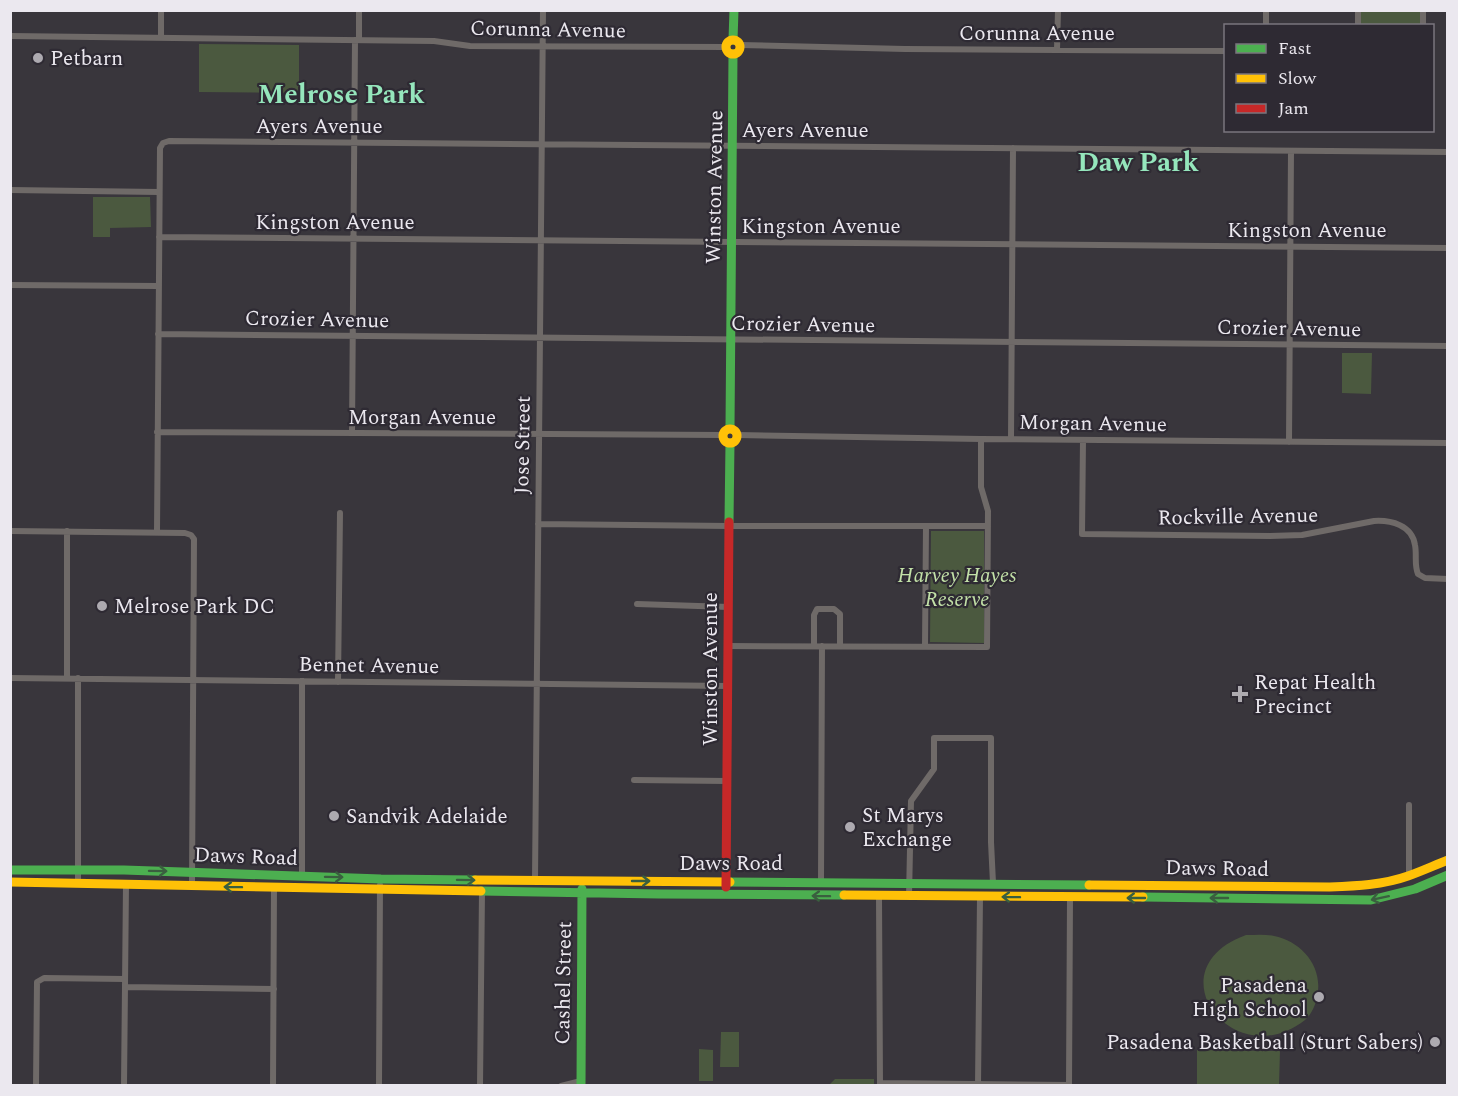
<svg xmlns="http://www.w3.org/2000/svg" width="1458" height="1096" font-family="Spectral,serif">
	<rect width="100%" height="100%" fill="#39363c"/>
	<path fill="#4b593f" d="M 1358,11 L 1424,11 L 1423,25 L 1358,26 Z
		M 199,44 L 299,45 L 299,93 L 199,92 Z
		M 93,197 L 150,197 L 151,227 L 110,228 L 110,237 L 93,237 Z
		M 1342,353 L 1372,353 L 1371,394 L 1342,393 Z
		M 931,531 L 984,531 L 984,643 L 930,642 Z
		M 1246,935 C 1255,935 1265,934 1274,936 C 1300,941 1321,964 1318,991 C 1317,1001 1313,1013 1305,1020 C 1233,1076 1152,969 1246,935 Z
		M 721,1032 L 739,1032 L 739,1067 L 720,1067 Z
		M 699,1049 L 713,1050 L 713,1081 L 699,1081 Z
		M 1197,1050 L 1280,1051 L 1279,1085 L 1197,1085 Z
		M 835,1079 L 874,1079 L 874,1085 L 829,1085 Z"/>
	<g fill="none" stroke-linecap="round" stroke-linejoin="round">
		<path stroke="#6f6a68" stroke-width="6" d="M 1266,26 L 1266,10
			M 1358,26 L 1358,10
			M 1423,26 L 1423,10
			M 10,36 L 434,41 L 470,46 L 726,47
			M 161,38 L 161,10
			M 359,40 L 359,10
			M 740,45 L 905,49 L 1226,51
			M 1057,50 L 1058,10
			M 10,190 L 159,192
			M 159,237 L 1448,248
			M 10,285 L 158,286
			M 158,334 L 1448,346
			M 157,432 L 723,435
			M 352,433 L 355,40
			M 738,435 L 981,439 L 1448,443
			M 1011,439 L 1013,148
			M 1083,440 L 1082,534 L 1270,536 L 1302,535 L 1374,521 C 1391,520 1412,525 1415,545 C 1417,555 1414,565 1418,574 L 1425,578 L 1448,579
			M 1289,442 L 1291,151
			M 538,524 L 729,526 L 988,526
			M 10,531 L 185,533 L 191,535 L 194,539 L 192,886
			M 67,531 L 67,678
			M 157,532 L 160,148 L 163,143 L 169,141 L 1448,152
			M 637,604 L 729,607
			M 728,646 L 987,647 L 988,511 L 981,487 L 981,439
			M 814,646 L 814,615 L 817,609 L 834,609 L 840,614 L 840,646
			M 925,646 L 926,526
			M 10,678 L 728,686
			M 302,681 L 302,877
			M 338,682 L 340,513
			M 634,780 L 727,781
			M 1409,875 L 1409,805
			M 535,880 L 543,10
			M 821,882 L 822,646
			M 78,884 L 78,678
			M 879,896 L 880,1085
			M 909,897 L 911,801 L 934,769 L 934,738 L 991,738 L 991,842 L 993,883
			M 125,987 L 274,989
			M 880,1083 L 1069,1085
			M 36,1086 L 37,982 L 44,978 L 125,979
			M 124,1086 L 126,884
			M 273,1086 L 274,887
			M 379,1086 L 380,885
			M 480,1086 L 482,891
			M 561,1086 L 581,1081
			M 978,1086 L 980,897
			M 1069,1086 L 1070,898"/>
		<path stroke="#4caf50" stroke-width="9" d="M 733,40 L 734,10
			M 730,428 L 733,54
			M 729,522 L 730,443
			M 10,870 L 124,870 L 381,879 L 475,880
			M 730,882 L 1089,885
			M 481,891 L 659,894 L 844,895
			M 1143,897 L 1371,900 L 1415,889 L 1448,875
			M 581,1086 L 582,889"/>
		<path stroke="#ffc107" stroke-width="9" d="M726 47a7 7 0 1 1 14 0a7 7 0 1 1-14 0Z
			M723 436a7 7 0 1 1 14 0a7 7 0 1 1-14 0Z
			M 475,880 L 730,882
			M 10,882 L 481,891
			M 1089,885 L 1329,887 C 1355,886 1383,885 1408,876 C 1422,871 1435,865 1448,860
			M 844,895 L 1143,897"/>
		<path stroke="#c62828" stroke-width="9" d="M 726,887 L 729,522"/>
	</g>
	<defs><path id="oneway-shaft" d="M-6 0H5M1.5-3L5.5 0L1.5 3" fill="none" stroke-width="1.6" stroke-linecap="round" stroke-linejoin="round" transform="scale(1.5)"/></defs>
	<g stroke="#3a5f3f">
		<use href="#oneway-shaft" transform="translate(158 871) rotate(1)"/>
		<use href="#oneway-shaft" transform="translate(334 877) rotate(1)"/>
		<use href="#oneway-shaft" transform="translate(466 880) rotate(1)"/>
		<use href="#oneway-shaft" transform="translate(641 881)"/>
		<use href="#oneway-shaft" transform="translate(233 887) rotate(-179)"/>
		<use href="#oneway-shaft" transform="translate(821 896) rotate(-179)"/>
		<use href="#oneway-shaft" transform="translate(1011 897) rotate(-179)"/>
		<use href="#oneway-shaft" transform="translate(1136 898) rotate(-180)"/>
		<use href="#oneway-shaft" transform="translate(1219 898) rotate(-180)"/>
		<use href="#oneway-shaft" transform="translate(1380 898) rotate(168)"/>
	</g>
	<g fill="#adaab0" stroke="#2e2a33" stroke-width="2">
		<circle cx="38" cy="58" r="6"/>
		<circle cx="102" cy="606" r="6"/>
		<path d="M1237 685h6v6h6v6h-6v6h-6v-6h-6v-6h6z"/>
		<circle cx="334" cy="816" r="6"/>
		<circle cx="850" cy="827" r="6"/>
		<circle cx="1319" cy="997" r="6"/>
		<circle cx="1435" cy="1042" r="6"/>
	</g>
	<g text-anchor="middle" stroke-width="4.5" stroke-linejoin="round" paint-order="stroke">
		<g font-size="21" fill="#ebe8ef" stroke="#2e2a33">
			<text transform="translate(548 29) rotate(1)" y="7">Corunna Avenue</text>
			<text x="1037" y="40">Corunna Avenue</text>
			<text x="319" y="133">Ayers Avenue</text>
			<text x="805" y="137">Ayers Avenue</text>
			<text transform="translate(714 187) rotate(-89)" y="7">Winston Avenue</text>
			<text x="335" y="229">Kingston Avenue</text>
			<text x="821" y="233">Kingston Avenue</text>
			<text x="1307" y="237">Kingston Avenue</text>
			<text transform="translate(317 319) rotate(1)" y="7">Crozier Avenue</text>
			<text transform="translate(803 324) rotate(1)" y="7">Crozier Avenue</text>
			<text transform="translate(1289 328) rotate(1)" y="7">Crozier Avenue</text>
			<text x="422" y="424">Morgan Avenue</text>
			<text transform="translate(1093 423) rotate(1)" y="7">Morgan Avenue</text>
			<text transform="translate(522 445) rotate(-89)" y="7">Jose Street</text>
			<text transform="translate(1238 516) rotate(-1)" y="7">Rockville Avenue</text>
			<text transform="translate(369 665) rotate(1)" y="7">Bennet Avenue</text>
			<text transform="translate(710 669) rotate(-90)" y="7">Winston Avenue</text>
			<text transform="translate(246 856) rotate(2)" y="7">Daws Road</text>
			<text x="731" y="870">Daws Road</text>
			<text transform="translate(1217 868) rotate(1)" y="7">Daws Road</text>
			<text transform="translate(563 983) rotate(-89)" y="7">Cashel Street</text>
		</g>
		<g font-size="21" fill="#ebe8ef" stroke="#2e2a33" text-anchor="start">
			<text x="50" y="65">Petbarn</text>
			<text x="114" y="613">Melrose Park DC</text>
			<text x="1254" y="689">Repat Health<tspan x="1254" dy="24">Precinct</tspan></text>
			<text x="862" y="822">St Marys<tspan x="862" dy="24">Exchange</tspan></text>
			<text x="346" y="823">Sandvik Adelaide</text>
			<text x="1307" y="992" text-anchor="end">Pasadena<tspan x="1307" dy="24">High School</tspan></text>
			<text x="1423" y="1049" text-anchor="end">Pasadena Basketball (Sturt Sabers)</text>
		</g>
		<g font-size="21" font-style="italic" fill="#c3e2a8" stroke="#2e2a33">
			<text x="957" y="582">Harvey Hayes<tspan x="957" dy="24">Reserve</tspan></text>
		</g>
		<g font-size="27" font-weight="bold" fill="#95e6bc" stroke="#2e2a33">
			<text x="341" y="103">Melrose Park</text>
			<text x="1138" y="171">Daw Park</text>
		</g>
	</g>
	<rect width="1458" height="1096" fill="none" stroke="#ebe8ef" stroke-width="24"/>
	<rect x="1224" y="24" width="210" height="108" fill="#2e2a33" stroke="#7a767e" stroke-width="1.5"/>
	<rect x="1236" y="44" width="30" height="9" fill="#4caf50" stroke="#7a767e" stroke-width="1.5"/>
	<text x="1278" y="54" font-size="18" fill="#ebe8ef">Fast</text>
	<rect x="1236" y="74" width="30" height="9" fill="#ffc107" stroke="#7a767e" stroke-width="1.5"/>
	<text x="1278" y="84" font-size="18" fill="#ebe8ef">Slow</text>
	<rect x="1236" y="104" width="30" height="9" fill="#c62828" stroke="#7a767e" stroke-width="1.5"/>
	<text x="1278" y="114" font-size="18" fill="#ebe8ef">Jam</text>
</svg>
